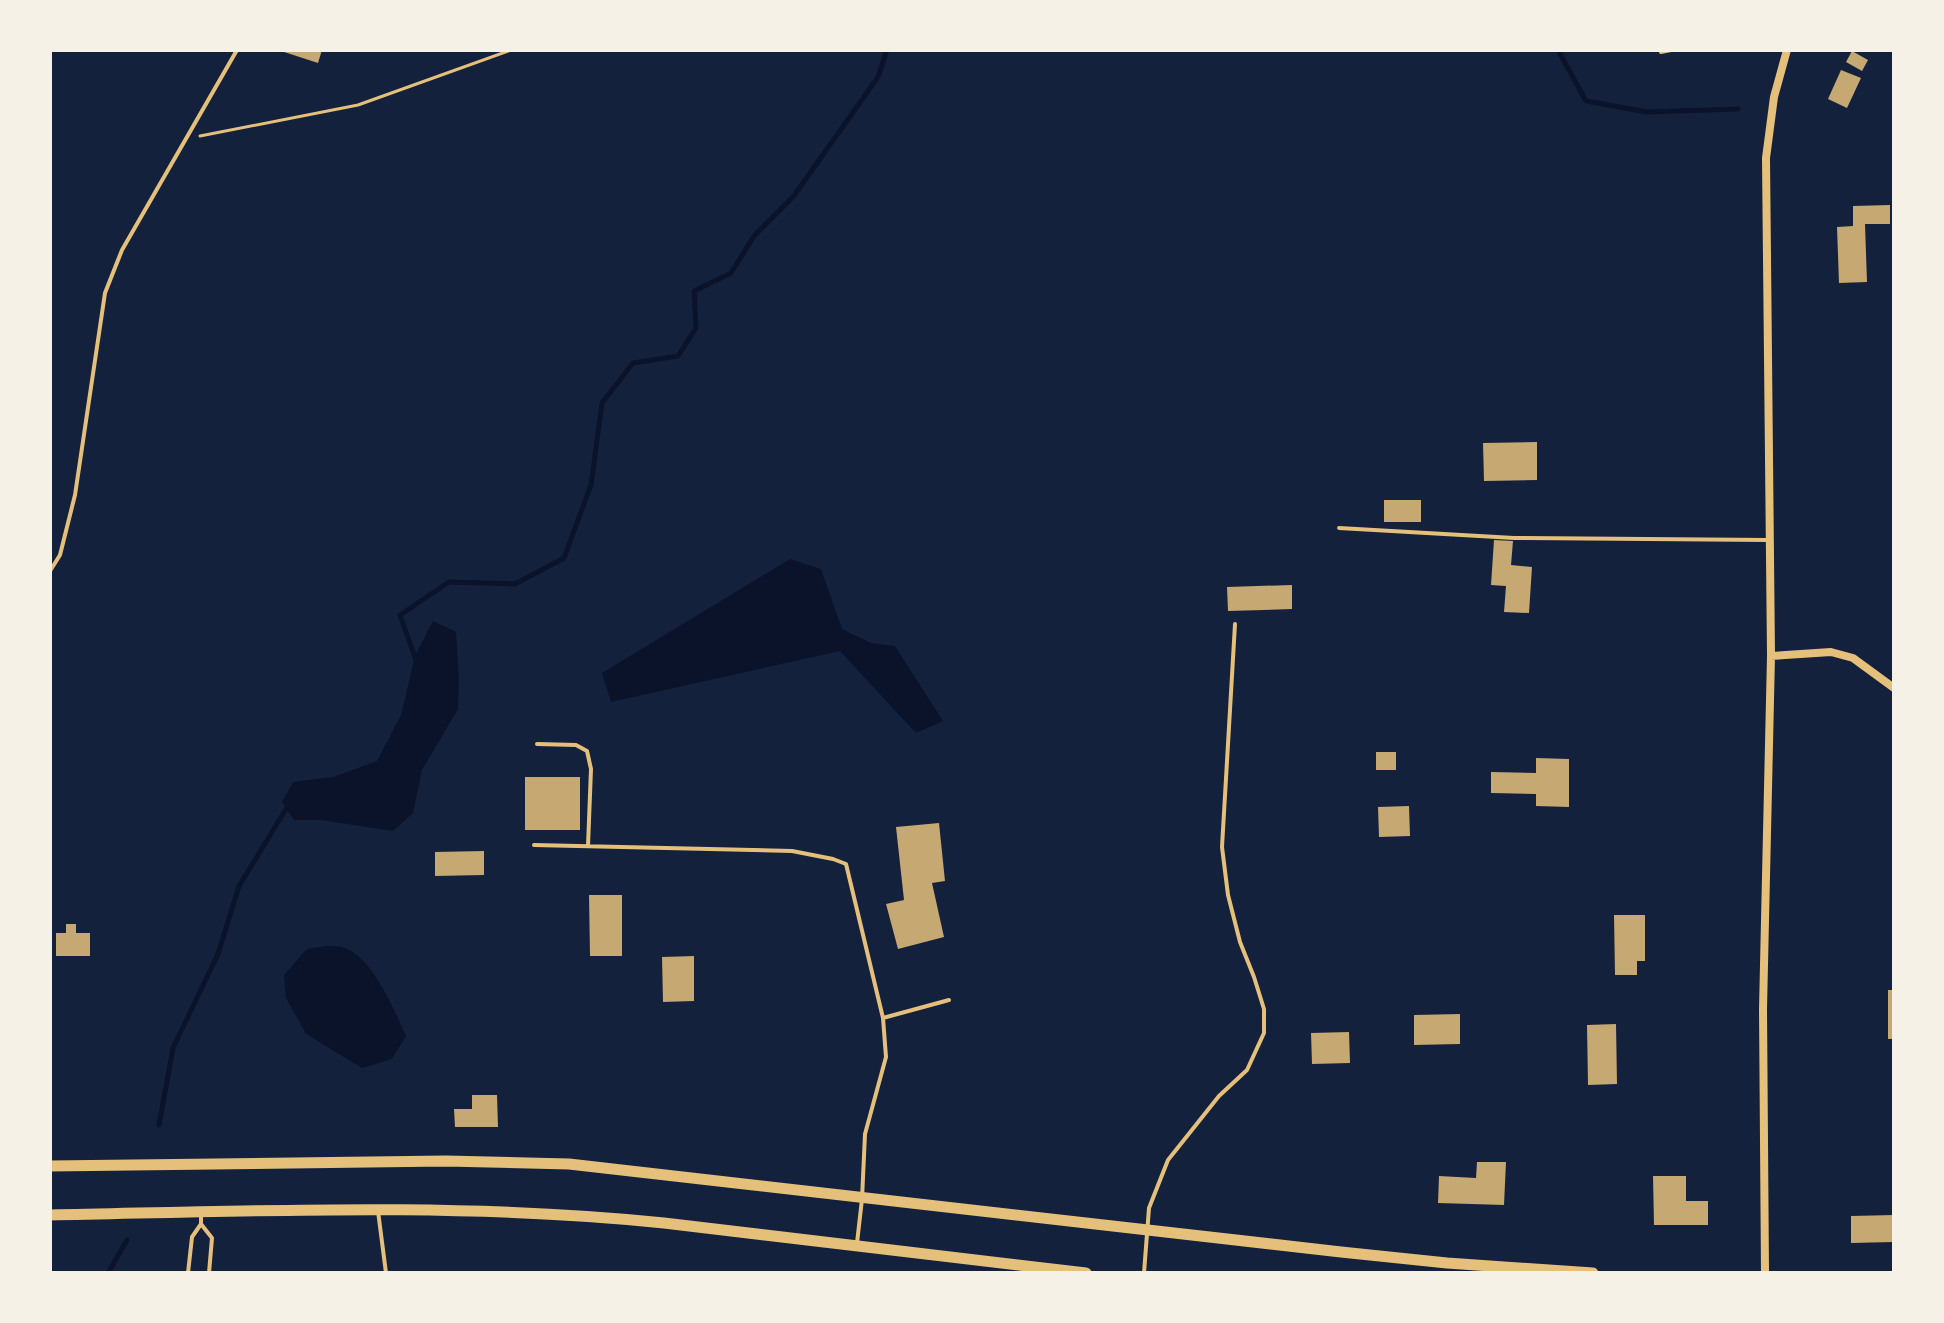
<svg xmlns="http://www.w3.org/2000/svg" width="1944" height="1323" font-family="Commissioner,sans-serif">
	<rect width="100%" height="100%" fill="#14213d"/>
	<path fill="#0b132b" d="M 790,559 L 821,569 L 842,629 L 871,643 L 895,646 L 943,721 L 916,733 L 840,651 L 611,702 L 602,673 Z
		M 433,621 L 456,632 L 459,679 L 458,709 L 422,770 L 413,813 L 393,831 L 321,820 L 294,820 L 282,802 L 293,782 L 333,777 L 377,761 L 401,715 L 415,656 Z
		M 326,946 C 332,946 340,946 345,948 C 373,958 394,1010 406,1036 L 392,1059 L 362,1068 L 306,1034 L 286,998 L 284,975 L 307,949 Z"/>
	<g fill="none" stroke-linecap="round" stroke-linejoin="round">
		<path stroke="#0b132b" stroke-width="5" d="M 1558,50 L 1586,101 L 1647,112 L 1738,109
			M 417,663 L 400,615 L 449,582 L 515,584 L 564,558 L 591,485 L 602,403 L 633,363 L 678,356 L 696,328 L 694,291 L 731,273 L 754,236 L 793,197 L 878,77 L 887,50
			M 159,1125 L 173,1048 L 218,954 L 239,886 L 286,809 L 293,807
			M 108,1273 L 127,1240"/>
	</g>
	<path fill="#c6a872" d="M 278,50 L 322,50 L 318,63 Z
		M 1852,51 L 1868,60 L 1862,71 L 1846,62 Z
		M 1841,70 L 1861,78 L 1847,108 L 1828,99 Z
		M 1890,205 L 1890,224 L 1865,224 L 1867,282 L 1839,283 L 1837,227 L 1853,226 L 1853,206 Z
		M 1537,442 L 1537,480 L 1484,481 L 1483,443 Z
		M 1384,500 L 1421,500 L 1421,522 L 1384,522 Z
		M 1494,540 L 1513,541 L 1511,565 L 1532,567 L 1529,613 L 1504,612 L 1506,586 L 1491,585 Z
		M 1292,585 L 1292,609 L 1228,611 L 1227,587 Z
		M 1376,752 L 1396,752 L 1396,770 L 1376,770 Z
		M 1536,758 L 1569,759 L 1569,807 L 1536,806 L 1536,794 L 1491,793 L 1491,772 L 1536,773 Z
		M 525,777 L 580,777 L 580,830 L 525,830 Z
		M 1409,806 L 1410,836 L 1379,837 L 1378,807 Z
		M 939,823 L 945,881 L 932,883 L 944,937 L 898,949 L 886,904 L 904,900 L 896,827 Z
		M 484,851 L 484,875 L 435,876 L 435,852 Z
		M 589,895 L 622,895 L 622,956 L 590,956 Z
		M 1614,915 L 1645,915 L 1645,961 L 1637,961 L 1637,975 L 1615,975 Z
		M 66,924 L 76,924 L 76,933 L 90,933 L 90,956 L 56,956 L 56,933 L 66,933 Z
		M 694,956 L 694,1001 L 663,1002 L 662,957 Z
		M 1888,990 L 1894,990 L 1894,1039 L 1888,1039 Z
		M 1460,1014 L 1460,1044 L 1414,1045 L 1414,1015 Z
		M 1616,1024 L 1617,1084 L 1588,1085 L 1587,1025 Z
		M 1349,1032 L 1350,1063 L 1312,1064 L 1311,1033 Z
		M 472,1095 L 497,1095 L 498,1127 L 455,1127 L 454,1109 L 472,1109 Z
		M 1477,1162 L 1506,1162 L 1504,1205 L 1438,1203 L 1439,1176 L 1476,1178 Z
		M 1653,1176 L 1686,1176 L 1686,1201 L 1708,1201 L 1708,1225 L 1654,1225 Z
		M 1894,1215 L 1894,1242 L 1851,1243 L 1851,1216 Z"/>
	<g fill="none" stroke-linecap="round" stroke-linejoin="round">
		<path stroke="#e5c07b" stroke-width="3" d="M 200,136 L 358,105 L 511,50"/>
		<path stroke="#e5c07b" stroke-width="4" d="M 1661,52 L 1671,50
			M 1339,528 L 1514,538 L 1768,540
			M 50,571 L 60,555 L 75,495 L 105,293 L 122,250 L 237,50
			M 537,744 L 576,745 L 587,751 L 591,769 L 588,846
			M 534,845 L 792,851 L 833,859 L 846,864 L 883,1018 L 886,1057 L 865,1134 L 862,1199 L 857,1243
			M 883,1018 L 949,1000
			M 378,1211 L 386,1273
			M 201,1215 L 201,1224 L 212,1238 L 209,1273
			M 188,1273 L 192,1237 L 201,1224
			M 1144,1273 L 1149,1208 L 1168,1160 L 1219,1096 L 1247,1070 L 1264,1033 L 1264,1009 L 1254,977 L 1240,942 L 1228,895 L 1222,847 L 1235,624"/>
		<path stroke="#e5c07b" stroke-width="8" d="M 1771,656 L 1831,652 L 1853,658 L 1894,688
			M 1765,1273 L 1763,1009 L 1771,656 L 1766,158 L 1774,97 L 1787,50"/>
		<path stroke="#e5c07b" stroke-width="11" d="M 50,1166 L 446,1161 L 569,1164 L 1341,1252 L 1447,1263 L 1593,1273
			M 50,1215 C 255,1211 460,1202 664,1223 L 1086,1273"/>
	</g>
	<rect width="1944" height="1323" fill="none" stroke="#f6f1e7" stroke-width="104"/>
</svg>
